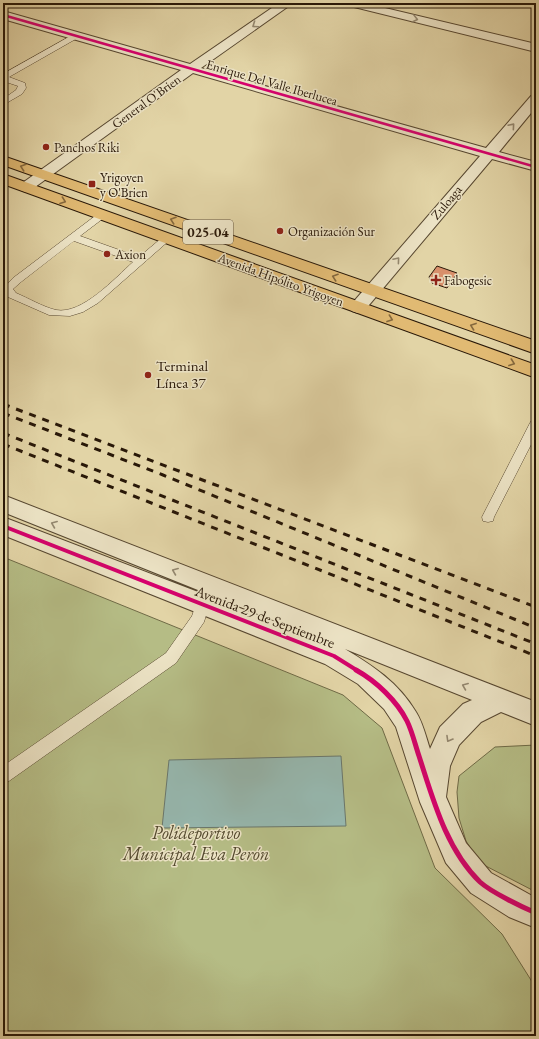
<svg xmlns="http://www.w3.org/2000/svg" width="539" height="1039" font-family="'EB Garamond',serif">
	<rect width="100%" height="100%" fill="#e2d4a6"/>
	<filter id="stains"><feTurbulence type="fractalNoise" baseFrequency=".005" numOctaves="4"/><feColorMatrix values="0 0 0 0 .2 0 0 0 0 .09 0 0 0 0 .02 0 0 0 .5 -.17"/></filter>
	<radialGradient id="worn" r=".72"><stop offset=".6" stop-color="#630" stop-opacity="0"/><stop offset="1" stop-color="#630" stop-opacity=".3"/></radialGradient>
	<path fill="#b5bc85" stroke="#6f6a46" d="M 3,557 L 343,695 L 382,728 L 435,868 L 502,934 L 536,988 L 536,1036 L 3,1036 Z
		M 536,745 L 536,892 L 480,863 L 466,841 L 459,818 L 457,792 L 459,776 L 495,747 Z"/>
	<path fill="#96b7ae" stroke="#6a776c" d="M 341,756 L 346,826 L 162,828 L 169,760 Z"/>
	<path fill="#d88f6b" stroke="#291808" d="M 437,266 L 457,273 L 447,288 L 432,283 L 429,277 Z"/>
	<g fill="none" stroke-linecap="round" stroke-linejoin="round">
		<g stroke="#574730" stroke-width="1">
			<path id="service" d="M 74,34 L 80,34 L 81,36 L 9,77 L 25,83 L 26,88 L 22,94 L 3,105 L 3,99 L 16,90 L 18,86 L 3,81 L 3,74 Z
				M 102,212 L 107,215 L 105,217 L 80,236 L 139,257 L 164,236 L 167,235 L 172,238 L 98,303 L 83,312 L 70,316 L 49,315 L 8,297 L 3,289 L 13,278 L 99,213 ZM 74,241 L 133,262 C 115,278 82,315 56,310 C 43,307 28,298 16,293 L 13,289 L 21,282 Z
				M 536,419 L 536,435 L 494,517 L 493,521 L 488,522 L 483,521 L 482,517 L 530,423 L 532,420 Z
				M 202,599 L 207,601 L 209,605 L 204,622 L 176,663 L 9,781 L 3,783 L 3,766 L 166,653 L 192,616 L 197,601 Z"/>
		</g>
		<g stroke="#574730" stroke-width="2">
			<path id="minor" d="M 279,3 L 293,3 L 201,68 L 486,148 L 531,96 L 536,95 L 536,107 L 499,152 L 536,162 L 536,171 L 492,159 L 364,311 L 358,313 L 352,311 L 349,307 L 480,156 L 193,73 L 31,190 L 26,192 L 21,190 L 18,187 L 21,184 L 181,70 L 3,19 L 3,11 L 190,64 Z
				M 344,3 L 364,3 L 536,44 L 536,52 L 346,5 Z"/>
		</g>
		<g stroke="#574730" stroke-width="2">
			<path id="tertiary" d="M 3,495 L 536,702 L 536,726 L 501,712 L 481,722 L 459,745 L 450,766 L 446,797 L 466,843 L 491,873 L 536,898 L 536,928 L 509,917 L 471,893 L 446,863 L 420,802 L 396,727 L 384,709 L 358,684 L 325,664 L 3,535 L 3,517 L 320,639 L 3,512 ZM 345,649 L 472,700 L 463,704 L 440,727 L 430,749 C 426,737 423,723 416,712 C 398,682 373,666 345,649 Z"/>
		</g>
		<g stroke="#291808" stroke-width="2">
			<path id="primary" d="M 3,156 L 536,341 L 536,354 L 3,165 Z
				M 3,174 L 536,365 L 536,378 L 3,184 Z"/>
		</g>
		<use href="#service" fill="#ece3c5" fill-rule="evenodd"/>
		<use href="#minor" fill="#ece3c5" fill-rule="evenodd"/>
		<use href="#tertiary" fill="#ece3c5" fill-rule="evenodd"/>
		<use href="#primary" fill="#e1ba73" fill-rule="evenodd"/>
		<path stroke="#291808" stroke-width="3" stroke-dasharray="7 7" stroke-linecap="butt" d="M 3,404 L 536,607
			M 3,413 L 163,475 L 536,628
			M 3,433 L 536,644
			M 3,444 L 536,656"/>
		<g stroke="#ece3c5" stroke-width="4">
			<path id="cycleway-far2" d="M 3,15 L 536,167"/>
		</g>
		<g stroke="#ece3c5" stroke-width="6">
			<path id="cycleway-far1" d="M 3,526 L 334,656 L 358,671"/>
		</g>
		<g stroke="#ece3c5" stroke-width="8">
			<path id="cycleway" d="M 356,670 C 376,681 397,701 407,721 C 412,731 415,744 419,756 C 433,799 446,849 480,882 C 491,892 522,907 536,913"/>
		</g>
		<use href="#cycleway-far2" stroke="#d6006c" stroke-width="2.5"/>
		<use href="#cycleway-far1" stroke="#d6006c" stroke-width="4"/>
		<use href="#cycleway" stroke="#d6006c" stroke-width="5"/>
	</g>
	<defs><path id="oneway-chevron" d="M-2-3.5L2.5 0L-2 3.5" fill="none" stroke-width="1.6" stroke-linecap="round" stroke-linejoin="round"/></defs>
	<g stroke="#948870">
		<use href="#oneway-chevron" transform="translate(415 19) rotate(14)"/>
		<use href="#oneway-chevron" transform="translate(255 25) rotate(145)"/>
		<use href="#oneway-chevron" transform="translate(512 126) rotate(-49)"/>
		<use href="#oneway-chevron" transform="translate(397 260) rotate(-50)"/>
		<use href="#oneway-chevron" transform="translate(54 524) rotate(-158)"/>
		<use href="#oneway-chevron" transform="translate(175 571) rotate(-158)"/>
		<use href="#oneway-chevron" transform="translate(465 686) rotate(-158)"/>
		<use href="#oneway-chevron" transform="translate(449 739) rotate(120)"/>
	</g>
	<g stroke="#85693e">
		<use href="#oneway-chevron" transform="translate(23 167) rotate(-161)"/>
		<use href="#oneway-chevron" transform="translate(63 201) rotate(20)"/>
		<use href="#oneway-chevron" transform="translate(173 220) rotate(-161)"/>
		<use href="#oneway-chevron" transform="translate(335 277) rotate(-161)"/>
		<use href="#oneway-chevron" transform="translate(390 319) rotate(20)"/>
		<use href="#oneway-chevron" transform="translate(473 326) rotate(-160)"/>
		<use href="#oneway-chevron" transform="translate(512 363) rotate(20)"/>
	</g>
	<g fill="#8f2418" stroke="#ece3c5" stroke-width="1.5">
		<circle cx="46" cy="147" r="4"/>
		<rect x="88" y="180" width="8" height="8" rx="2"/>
		<circle cx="280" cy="231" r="4"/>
		<circle cx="107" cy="254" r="4"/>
		<path d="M434 274h4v4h4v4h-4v4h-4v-4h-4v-4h4z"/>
		<circle cx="148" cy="375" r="4"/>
	</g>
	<g text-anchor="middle" stroke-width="3" stroke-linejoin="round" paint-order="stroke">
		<g font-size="13" fill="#291808" stroke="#ece3c5">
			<text transform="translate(272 82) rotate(16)" y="5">Enrique Del Valle Iberlucea</text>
			<text transform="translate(146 101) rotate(-36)" y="5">General O'Brien</text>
			<text transform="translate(446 202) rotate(-50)" y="5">Zuloaga</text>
			<text transform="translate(281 279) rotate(20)" y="5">Avenida Hipólito Yrigoyen</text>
		</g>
		<g font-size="13" fill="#291808" stroke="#ece3c5" text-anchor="start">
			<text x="54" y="152">Panchos Riki</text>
			<text x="100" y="182">Yrigoyen<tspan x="100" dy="15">y O'Brien</tspan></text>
			<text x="288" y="236">Organización Sur</text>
			<text x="115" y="259">Axion</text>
			<text x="444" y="285">Fabogesic</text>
		</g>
		<rect fill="#ece3c5" stroke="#645541" stroke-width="1" x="183" y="220" width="50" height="24" rx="3"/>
		<g font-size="14" font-weight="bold" fill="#291808">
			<text x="208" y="237">025-04</text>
		</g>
		<g font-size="15" fill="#291808" stroke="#ece3c5" text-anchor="start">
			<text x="156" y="371">Terminal<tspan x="156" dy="17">Línea 37</tspan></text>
		</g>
		<g font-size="15" fill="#291808" stroke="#ece3c5">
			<text transform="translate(265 617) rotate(21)" y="5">Avenida 29 de Septiembre</text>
		</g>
		<g font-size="18" font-style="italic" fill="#53492e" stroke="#ece3c5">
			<text x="196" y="839">Polideportivo<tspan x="196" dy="21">Municipal Eva Perón</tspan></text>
		</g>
	</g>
	<rect width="539" height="1039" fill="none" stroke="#e2d4a6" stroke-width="16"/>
	<rect x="4" y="4" width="531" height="1031" fill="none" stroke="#291808" stroke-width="2"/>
	<rect x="8" y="8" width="523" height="1023" fill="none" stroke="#291808"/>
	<rect width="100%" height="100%" filter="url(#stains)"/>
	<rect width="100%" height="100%" fill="url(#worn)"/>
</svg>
